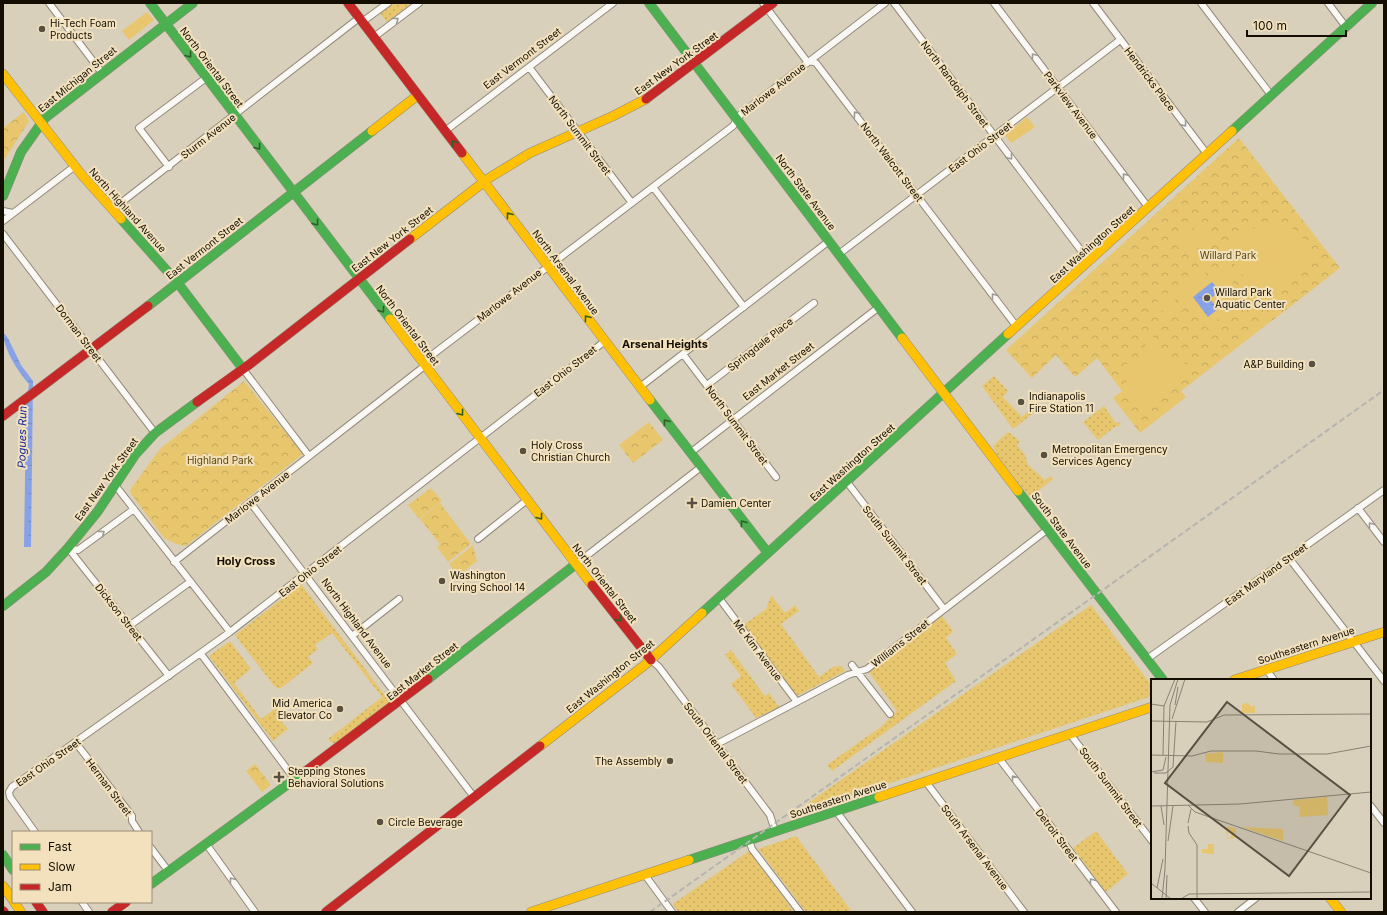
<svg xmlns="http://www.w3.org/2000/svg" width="1387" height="915" font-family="Inter,sans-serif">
	<defs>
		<pattern id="grass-dots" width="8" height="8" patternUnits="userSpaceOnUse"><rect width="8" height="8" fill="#e7c66d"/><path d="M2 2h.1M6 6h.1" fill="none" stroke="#c5a95d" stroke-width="1.8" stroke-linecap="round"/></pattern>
		<pattern id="park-crowns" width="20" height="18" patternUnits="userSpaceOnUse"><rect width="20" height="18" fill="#e7c66d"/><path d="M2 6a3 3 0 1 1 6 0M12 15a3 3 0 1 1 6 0" fill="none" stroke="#c5a95d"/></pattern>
		<pattern id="water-ripples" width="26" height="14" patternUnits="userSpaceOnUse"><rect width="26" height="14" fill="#88a2e7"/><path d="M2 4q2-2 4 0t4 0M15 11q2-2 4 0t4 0" fill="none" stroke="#748ac4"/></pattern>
	</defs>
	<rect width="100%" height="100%" fill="#d9d0bc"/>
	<path fill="url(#grass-dots)" d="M 394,3 L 412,3 L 387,22 L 380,13 Z
		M 994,376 L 1008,391 L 1003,397 L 1022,417 L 1037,402 L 1041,407 L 1013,429 L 982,386 Z
		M 1104,406 L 1116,423 L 1121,422 L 1118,427 L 1116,426 L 1098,440 L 1083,422 Z
		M 1008,432 L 1015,437 L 1020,442 L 1017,445 L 1025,455 L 1028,465 L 1045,480 L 1051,476 L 1053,479 L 1033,495 L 1034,497 L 1030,497 L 997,455 L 993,446 Z
		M 301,584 L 390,702 L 334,744 L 328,739 L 382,697 L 332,633 L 315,645 L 318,649 L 308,657 L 313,663 L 280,689 L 274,686 L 235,635 Z
		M 771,595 L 785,613 L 795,605 L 799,611 L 781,624 L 819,677 L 833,667 L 841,666 L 845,671 L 797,696 L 743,625 L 766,609 Z
		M 1091,605 L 1152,686 L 1152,696 L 788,817 Z
		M 942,616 L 953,631 L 946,638 L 957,654 L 945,663 L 956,681 L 832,771 L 827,765 L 882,726 L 897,711 L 869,672 Z
		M 230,641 L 251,669 L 234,683 L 261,719 L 279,706 L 276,700 L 287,715 L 280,720 L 288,729 L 273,741 L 209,656 Z
		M 731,650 L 765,696 L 769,693 L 779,707 L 756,718 L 731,684 L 741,676 L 725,655 Z
		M 1096,831 L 1128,874 L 1106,892 L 1073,848 Z
		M 796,836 L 852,912 L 806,912 L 758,849 Z
		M 749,851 L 794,912 L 678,912 L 673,904 Z"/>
	<path fill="url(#park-crowns)" d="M 24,112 L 29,121 L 5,159 L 3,157 L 3,128 Z
		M 1239,138 L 1340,268 L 1181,391 L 1186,397 L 1140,433 L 1113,398 L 1122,391 L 1097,358 L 1075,377 L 1056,355 L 1032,378 L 1006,350 Z
		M 244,381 L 303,454 L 186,546 L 176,544 L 164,538 L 131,494 L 130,490 L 160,449 Z
		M 649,422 L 663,440 L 633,463 L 619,445 Z
		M 431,488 L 442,501 L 419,519 L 408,505 Z
		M 440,503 L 471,544 L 448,562 L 437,547 L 440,544 L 420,519 Z
		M 473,545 L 477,561 L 458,576 L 449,564 Z
		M 255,764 L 271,785 L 262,792 L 246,771 Z"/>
	<path fill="#e7c66d" d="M 147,12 L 154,20 L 129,40 L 122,31 Z
		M 1027,117 L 1035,127 L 1011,143 L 1005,135 Z
		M 1204,221 L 1214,235 L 1192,252 L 1181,238 Z
		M 1274,222 C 1298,228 1310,238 1308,264 L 1266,298 L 1259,296 L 1225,252 C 1237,237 1255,225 1274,222 Z
		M 1223,267 L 1233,280 L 1230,310 L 1206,328 L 1174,287 L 1182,282 L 1184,284 L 1203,270 L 1207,276 L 1212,276 Z
		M 1169,292 L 1183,310 L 1170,320 L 1156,303 Z
		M 1152,328 L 1156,352 L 1160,357 L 1194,366 L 1171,385 L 1166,396 L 1154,404 L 1139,402 L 1127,386 L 1125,366 L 1128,363 L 1138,366 Z"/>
	<path fill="url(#water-ripples)" d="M 1212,282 L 1220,291 L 1210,299 L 1218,309 L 1208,317 L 1193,297 Z
		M 3,332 L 8,338 L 21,365 L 33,381 L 31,547 L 24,547 L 26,408 L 29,384 C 18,372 3,348 3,332 Z"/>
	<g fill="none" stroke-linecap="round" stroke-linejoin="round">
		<g stroke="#928b7c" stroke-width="8">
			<path id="street" d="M 49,3 L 102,73
				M 763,3 L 806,60 L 816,63 L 1017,327
				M 894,3 L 1089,261
				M 994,3 L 1148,207
				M 1093,3 L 1207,154
				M 1201,3 L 1271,95
				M 1328,3 L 1346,27
				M 362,22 L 388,3
				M 374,37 L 419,3
				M 529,67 L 632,203
				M 445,131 L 613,3
				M 169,167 L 139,128 L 206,78
				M 653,187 L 744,307
				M 113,209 L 359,18
				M 3,211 L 13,213
				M 3,221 L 75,166
				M 3,234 L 155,433
				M 839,254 L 1120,40
				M 683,354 L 776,477
				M 243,369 L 309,456
				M 707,385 L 814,303
				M 640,387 L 829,241
				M 690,453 L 879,307
				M 847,482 L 944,609
				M 115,485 L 230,632
				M 250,502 L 474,797
				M 1358,508 L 1384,542
				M 478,539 L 527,500
				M 68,548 L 169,676
				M 68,548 L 78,550 L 134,509
				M 1289,558 L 1384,681
				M 174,562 L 422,368 L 428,358 L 733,126 L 741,114 L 885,3
				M 576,564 L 701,467
				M 719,598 L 797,702
				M 129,626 L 190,582
				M 352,636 L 399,599
				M 201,654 L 296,781
				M 1147,659 L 1384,490
				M 651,660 L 659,667 L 770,815 L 775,831
				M 852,665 L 890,714
				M 1266,669 L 1274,680
				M 1070,734 L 1152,841
				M 76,743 L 132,816 L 132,821 L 139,832
				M 717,744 L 848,675 L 867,669 L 1048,529
				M 998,757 L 1116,912
				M 926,782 L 1024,912
				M 1370,805 L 1384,823
				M 836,811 L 912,912
				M 35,832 L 10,797 L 9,792 L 12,787 L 230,632 L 605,341
				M 749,840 L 752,849 L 800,912
				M 207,845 L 255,912
				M 151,848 L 169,872
				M 645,875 L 672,912
				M 1194,898 L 1205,912
				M 82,902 L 89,912
				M 1238,912 L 1256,898"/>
		</g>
		<g stroke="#928b7c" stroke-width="10">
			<path id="fast" d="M 150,3 L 390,319
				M 649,3 L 902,338
				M 1232,131 L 1372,3
				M 3,196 L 21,152 L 45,118 L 193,3
				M 121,219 L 177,282 L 243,369
				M 148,306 L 372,131
				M 650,400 L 768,553
				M 1018,491 L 1163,680
				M 3,606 L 46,572 L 68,548 L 98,511 L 135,455 L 155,433 L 197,402
				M 702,613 L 1008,334
				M 428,679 L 576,564
				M 3,855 L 13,870
				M 689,860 L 879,797
				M 151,884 L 306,771"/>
		</g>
		<g stroke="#928b7c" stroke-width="10">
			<path id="slow" d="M 3,74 L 81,174 L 121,219
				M 372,131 L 418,95
				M 462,153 L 650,400
				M 410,239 L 489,178 L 530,153 L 613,116 L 646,99
				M 390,319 L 592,585
				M 1008,334 L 1232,131
				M 902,338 L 1018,491
				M 1234,680 L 1384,632
				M 540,746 L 646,664 L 702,613
				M 879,797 L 1152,707
				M 3,886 L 13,900
				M 1330,898 L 1341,912
				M 14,902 L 21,912
				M 531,912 L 689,860"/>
		</g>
		<g stroke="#928b7c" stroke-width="10">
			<path id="jam" d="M 348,3 L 462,153
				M 646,99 L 773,3
				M 197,402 L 250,364 L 410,239
				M 3,416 L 148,306
				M 592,585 L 651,660
				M 306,771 L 428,679
				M 36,902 L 43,912
				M 3,911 L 4,912
				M 112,912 L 126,902
				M 326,912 L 540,746"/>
		</g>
		<use href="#street" stroke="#f9f8f5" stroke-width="6"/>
		<use href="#fast" stroke="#4caf50" stroke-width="9"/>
		<use href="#slow" stroke="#ffc107" stroke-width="9"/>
		<use href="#jam" stroke="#c62828" stroke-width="9"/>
		<path stroke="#b6b4ae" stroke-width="2" stroke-dasharray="6 3" stroke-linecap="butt" d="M 3,588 L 3,676
			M 650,912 L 1384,390"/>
	</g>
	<defs><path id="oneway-chevron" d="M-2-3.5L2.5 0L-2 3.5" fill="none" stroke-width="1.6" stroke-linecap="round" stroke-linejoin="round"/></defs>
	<g stroke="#9d9a94">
		<use href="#oneway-chevron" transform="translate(396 20) rotate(-37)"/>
		<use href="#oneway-chevron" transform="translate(1034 56) rotate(-127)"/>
		<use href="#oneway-chevron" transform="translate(856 114) rotate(-127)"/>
		<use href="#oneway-chevron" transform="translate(1184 124) rotate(53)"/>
		<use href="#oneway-chevron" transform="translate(1010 157) rotate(53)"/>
		<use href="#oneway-chevron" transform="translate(1125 176) rotate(-127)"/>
		<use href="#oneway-chevron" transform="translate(994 296) rotate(-127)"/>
		<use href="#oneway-chevron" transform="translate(1371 525) rotate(-127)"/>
		<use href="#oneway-chevron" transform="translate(102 533) rotate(-36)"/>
		<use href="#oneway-chevron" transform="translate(1014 778) rotate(-127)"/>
		<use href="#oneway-chevron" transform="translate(232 880) rotate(-126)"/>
		<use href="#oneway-chevron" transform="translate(1092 881) rotate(-127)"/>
	</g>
	<g stroke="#305e29">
		<use href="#oneway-chevron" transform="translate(189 55) rotate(53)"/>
		<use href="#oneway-chevron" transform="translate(454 143) rotate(-127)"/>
		<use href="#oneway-chevron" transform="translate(258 147) rotate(53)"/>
		<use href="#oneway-chevron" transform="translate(509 215) rotate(-127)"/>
		<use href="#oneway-chevron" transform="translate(316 223) rotate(53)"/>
		<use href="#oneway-chevron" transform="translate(382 310) rotate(53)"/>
		<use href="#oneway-chevron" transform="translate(587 318) rotate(-127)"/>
		<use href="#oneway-chevron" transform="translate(461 413) rotate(53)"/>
		<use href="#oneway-chevron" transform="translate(666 422) rotate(-127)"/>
		<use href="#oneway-chevron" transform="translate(540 517) rotate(53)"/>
		<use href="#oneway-chevron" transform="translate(743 523) rotate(-127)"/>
		<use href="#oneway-chevron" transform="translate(619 619) rotate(52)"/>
	</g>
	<g fill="#585143" stroke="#f2e1bc" stroke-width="1.5">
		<circle cx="42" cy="29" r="4"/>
		<circle cx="1207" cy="298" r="4"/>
		<circle cx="1312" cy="364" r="4"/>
		<circle cx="1021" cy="402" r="4"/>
		<circle cx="523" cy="451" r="4"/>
		<circle cx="1044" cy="455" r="4"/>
		<path d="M690 497h4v4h4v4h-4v4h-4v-4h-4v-4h4z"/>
		<circle cx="442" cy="581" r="4"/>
		<circle cx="340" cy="709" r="4"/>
		<circle cx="670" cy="761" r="4"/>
		<path d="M277 771h4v4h4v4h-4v4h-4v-4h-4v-4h4z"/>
		<circle cx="380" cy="822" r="4"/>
	</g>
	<g text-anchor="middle" stroke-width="4" stroke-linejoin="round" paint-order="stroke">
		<g font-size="10" fill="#130d02" stroke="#f2e1bc" text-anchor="start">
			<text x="50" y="27">Hi-Tech Foam<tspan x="50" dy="12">Products</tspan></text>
			<text x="1215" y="296">Willard Park<tspan x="1215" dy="12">Aquatic Center</tspan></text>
			<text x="1304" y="368" text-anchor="end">A&amp;P Building</text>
			<text x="1029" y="400">Indianapolis<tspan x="1029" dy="12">Fire Station 11</tspan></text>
			<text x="531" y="449">Holy Cross<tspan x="531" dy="12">Christian Church</tspan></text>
			<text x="1052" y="453">Metropolitan Emergency<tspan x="1052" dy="12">Services Agency</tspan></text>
			<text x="701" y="507">Damien Center</text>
			<text x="450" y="579">Washington<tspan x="450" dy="12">Irving School 14</tspan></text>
			<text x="332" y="707" text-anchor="end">Mid America<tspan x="332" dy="12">Elevator Co</tspan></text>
			<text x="662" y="765" text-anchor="end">The Assembly</text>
			<text x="288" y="775">Stepping Stones<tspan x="288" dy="12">Behavioral Solutions</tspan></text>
			<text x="388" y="826">Circle Beverage</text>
		</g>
		<g font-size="10" fill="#130d02" stroke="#f2e1bc">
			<text transform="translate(522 58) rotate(-37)" y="4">East Vermont Street</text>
			<text transform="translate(676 63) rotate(-36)" y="4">East New York Street</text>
			<text transform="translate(212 67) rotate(53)" y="4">North Oriental Street</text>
			<text transform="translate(77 79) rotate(-39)" y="4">East Michigan Street</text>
			<text transform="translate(1150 79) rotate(53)" y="4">Hendricks Place</text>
			<text transform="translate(955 84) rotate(53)" y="4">North Randolph Street</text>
			<text transform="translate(773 89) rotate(-38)" y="4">Marlowe Avenue</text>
			<text transform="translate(1071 105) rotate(53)" y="4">Parkview Avenue</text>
			<text transform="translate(580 135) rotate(53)" y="4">North Summit Street</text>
			<text transform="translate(208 136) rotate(-38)" y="4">Sturm Avenue</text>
			<text transform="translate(980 147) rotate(-37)" y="4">East Ohio Street</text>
			<text transform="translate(892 162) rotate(53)" y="4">North Walcott Street</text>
			<text transform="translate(806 192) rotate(53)" y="4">North State Avenue</text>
			<text transform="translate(128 210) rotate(48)" y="4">North Highland Avenue</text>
			<text transform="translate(392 239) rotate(-38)" y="4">East New York Street</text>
			<text transform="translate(1092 244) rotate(-42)" y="4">East Washington Street</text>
			<text transform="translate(204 248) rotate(-38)" y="4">East Vermont Street</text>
			<text transform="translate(566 272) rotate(53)" y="4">North Arsenal Avenue</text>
			<text transform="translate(509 295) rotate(-38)" y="4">Marlowe Avenue</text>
			<text transform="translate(408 325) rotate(53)" y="4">North Oriental Street</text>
			<text transform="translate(79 333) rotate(53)" y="4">Dorman Street</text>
			<text transform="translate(760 344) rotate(-38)" y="4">Springdale Place</text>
			<text transform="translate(565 371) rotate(-38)" y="4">East Ohio Street</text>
			<text transform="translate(778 371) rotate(-38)" y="4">East Market Street</text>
			<text transform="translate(737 425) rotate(53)" y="4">North Summit Street</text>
			<text transform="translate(852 462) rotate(-42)" y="4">East Washington Street</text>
			<text transform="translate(106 479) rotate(-54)" y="4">East New York Street</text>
			<text transform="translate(257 497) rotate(-38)" y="4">Marlowe Avenue</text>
			<text transform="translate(1062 530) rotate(53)" y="4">South State Avenue</text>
			<text transform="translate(895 545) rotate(52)" y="4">South Summit Street</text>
			<text transform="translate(310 571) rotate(-38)" y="4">East Ohio Street</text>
			<text transform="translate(1266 574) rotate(-36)" y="4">East Maryland Street</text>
			<text transform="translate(605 583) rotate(52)" y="4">North Oriental Street</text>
			<text transform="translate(119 612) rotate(52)" y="4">Dickson Street</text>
			<text transform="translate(357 623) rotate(53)" y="4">North Highland Avenue</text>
			<text transform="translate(900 643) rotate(-38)" y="4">Williams Street</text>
			<text transform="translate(1306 645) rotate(-18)" y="4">Southeastern Avenue</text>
			<text transform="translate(758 650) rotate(53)" y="4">Mc Kim Avenue</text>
			<text transform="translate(422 671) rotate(-38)" y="4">East Market Street</text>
			<text transform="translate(610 676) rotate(-39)" y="4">East Washington Street</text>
			<text transform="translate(716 743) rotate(53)" y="4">South Oriental Street</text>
			<text transform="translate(48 762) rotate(-35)" y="4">East Ohio Street</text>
			<text transform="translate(109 787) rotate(53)" y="4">Herman Street</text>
			<text transform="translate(1111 787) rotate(53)" y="4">South Summit Street</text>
			<text transform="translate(838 799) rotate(-18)" y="4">Southeastern Avenue</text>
			<text transform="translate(1057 835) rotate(53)" y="4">Detroit Street</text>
			<text transform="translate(975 847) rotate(53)" y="4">South Arsenal Avenue</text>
		</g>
		<g font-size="10" fill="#5c4609" stroke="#f2e1bc">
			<text x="1228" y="259">Willard Park</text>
			<text x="220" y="464">Highland Park</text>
		</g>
		<g font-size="11" font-weight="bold" fill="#130d02" stroke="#f2e1bc">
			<text x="665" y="348">Arsenal Heights</text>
			<text x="246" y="565">Holy Cross</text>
		</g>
		<g font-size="11" font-style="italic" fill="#0f239f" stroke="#f2e1bc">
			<text transform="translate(22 437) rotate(-89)" y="4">Pogues Run</text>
		</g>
	</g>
	<g transform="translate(1151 679)">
		<rect width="220" height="220" fill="#d9d0bc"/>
		<path d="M 75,148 L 85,149 L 85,159 L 75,160 L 80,158 L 80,155 L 77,154 L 76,158 ZM 91,148 L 132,150 L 132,162 ZM 57,165 L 63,165 L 63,175 L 51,174 L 51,170 L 57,170 Z" fill="#e7c66d"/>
		<path d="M 72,73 L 72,84 L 55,83 L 54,75 ZM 176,118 L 177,136 L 148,138 L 149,128 L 142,126 L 142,121 Z" fill="#e7c66d"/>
		<path d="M 98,24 L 99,27 L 104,27 L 104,34 L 91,34 L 91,25 Z" fill="#e7c66d"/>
		<path fill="none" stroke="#8a8272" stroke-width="1" d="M 0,25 L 13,27 L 12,76M 24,26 L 27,8M 13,27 L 24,0M 21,40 L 34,0M 0,42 L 56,43 L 73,36 L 220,35M 0,76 L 41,77 L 60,72 L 105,72 L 128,75 L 176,75 L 220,67M 0,93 L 12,91 L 15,78M 3,94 L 15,94 L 22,88 L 25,42M 37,126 L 44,133 L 220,194M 1,127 L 89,125 L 220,113M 10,127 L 13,146M 37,144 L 40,130M 37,147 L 38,154 L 46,166 L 46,220M 17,162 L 22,127M 0,204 L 20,220M 6,209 L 12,180M 11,220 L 14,190 L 19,26 L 27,0M 15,220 L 16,196M 30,220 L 38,215 L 220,213"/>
		<path fill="#585143" fill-opacity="0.15" stroke="#585143" stroke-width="2" d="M 76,23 L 199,116 L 138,197 L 14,104 Z"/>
		<rect width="220" height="220" fill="none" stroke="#130d02" stroke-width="2"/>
	</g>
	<rect width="1387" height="915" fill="none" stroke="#130d02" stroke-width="8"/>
	<rect x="12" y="831" width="140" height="72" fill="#f2e1bc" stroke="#998c72"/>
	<rect x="20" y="844" width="20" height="6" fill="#4caf50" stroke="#998c72"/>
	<text x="48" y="851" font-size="12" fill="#130d02">Fast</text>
	<rect x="20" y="864" width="20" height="6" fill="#ffc107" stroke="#998c72"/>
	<text x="48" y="871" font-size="12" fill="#130d02">Slow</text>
	<rect x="20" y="884" width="20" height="6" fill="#c62828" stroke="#998c72"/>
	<text x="48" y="891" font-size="12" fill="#130d02">Jam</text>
	<path d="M1247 30v6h99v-6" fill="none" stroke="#130d02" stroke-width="2"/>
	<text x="1253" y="30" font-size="12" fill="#130d02" stroke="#f2e1bc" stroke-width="3" paint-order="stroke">100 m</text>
</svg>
